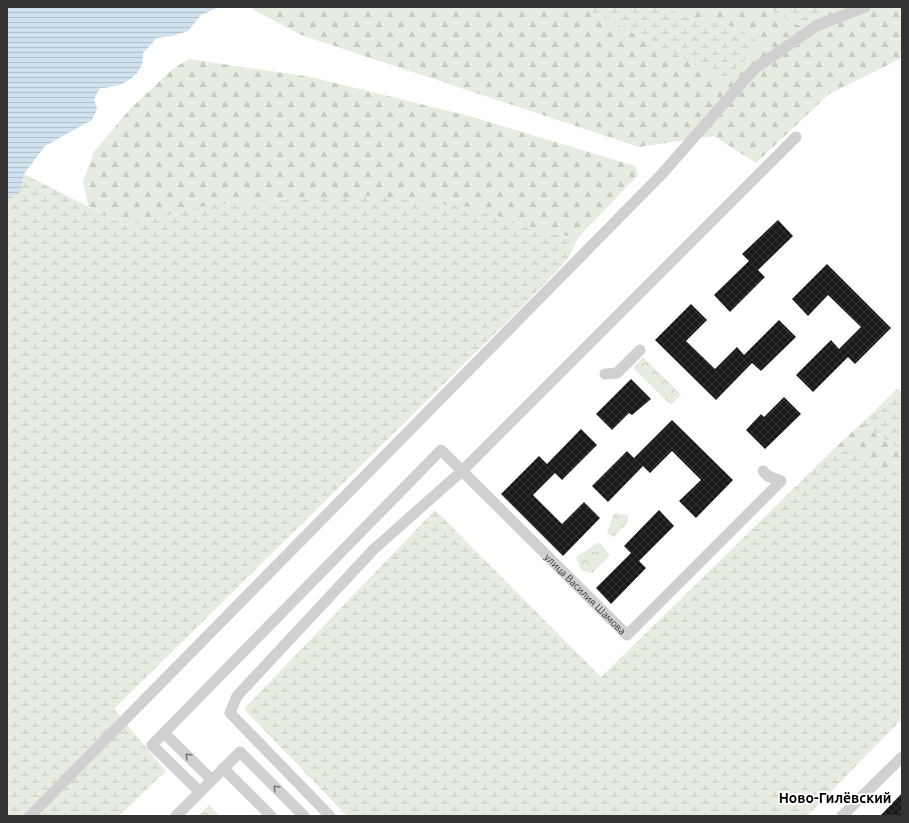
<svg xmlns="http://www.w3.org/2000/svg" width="909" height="823" font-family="Ubuntu,sans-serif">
	<defs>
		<pattern id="forest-firs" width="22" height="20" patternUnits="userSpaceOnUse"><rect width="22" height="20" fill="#e6ecdf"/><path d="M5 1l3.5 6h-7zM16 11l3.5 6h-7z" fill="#c6cbc0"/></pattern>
		<pattern id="wetland-marsh" width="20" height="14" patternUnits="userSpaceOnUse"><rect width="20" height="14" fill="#e6ecdf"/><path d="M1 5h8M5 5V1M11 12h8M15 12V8" fill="none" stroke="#c6cbc0"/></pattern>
		<pattern id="park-crowns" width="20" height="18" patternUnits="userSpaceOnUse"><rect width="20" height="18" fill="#e6ecdf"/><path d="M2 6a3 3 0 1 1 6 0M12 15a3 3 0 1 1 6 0" fill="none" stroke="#c6cbc0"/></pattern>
		<pattern id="water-rules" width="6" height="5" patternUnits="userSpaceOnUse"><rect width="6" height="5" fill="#cfe2ee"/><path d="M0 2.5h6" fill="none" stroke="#b2c2cd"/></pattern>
		<pattern id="building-cross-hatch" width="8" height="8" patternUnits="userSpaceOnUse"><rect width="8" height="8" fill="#1a1a1a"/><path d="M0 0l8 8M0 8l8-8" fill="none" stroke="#333"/></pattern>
	</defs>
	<rect width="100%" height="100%" fill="#fff"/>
	<path fill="url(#forest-firs)" d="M 252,7 L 583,7 L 695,65 L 722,82 L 695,19 L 659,7 L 765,7 L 798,25 L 840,7 L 902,7 L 902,58 L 829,94 L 756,163 L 714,136 L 639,147 L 301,35 L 254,10 Z
		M 189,59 L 311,77 L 469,116 L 635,166 L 638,175 L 578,238 L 549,233 L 469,207 L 214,204 L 124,225 L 88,206 L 83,181 L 94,152 L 130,109 L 174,68 Z
		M 861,424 L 902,450 L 902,475 L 837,446 Z"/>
	<path fill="url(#wetland-marsh)" d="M 583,7 L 659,7 L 695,19 L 737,27 L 761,44 L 722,82 L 695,65 Z
		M 765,7 L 840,7 L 798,25 Z
		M 24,174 L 124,225 L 214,204 L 369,196 L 469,207 L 549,233 L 578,238 L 567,260 L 523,306 L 114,709 L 166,771 L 119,816 L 7,816 L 7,200 L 20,192 Z
		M 897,389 L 902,392 L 902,450 L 861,424 Z
		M 837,446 L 902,475 L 902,719 L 807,816 L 347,816 L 244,709 L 435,510 L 601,677 Z"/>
	<path fill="url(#park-crowns)" d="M 643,357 L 681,395 L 671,405 L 633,368 Z
		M 614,513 L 628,515 L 628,522 L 614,537 L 607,533 Z
		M 599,542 L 610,555 L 592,573 L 582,571 L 576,557 Z
		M 209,805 L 220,816 L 199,815 Z"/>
	<path fill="url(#water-rules)" d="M 7,7 L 219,7 L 201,15 L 188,31 L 172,36 L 157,38 L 143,53 C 145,77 120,88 100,88 L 94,99 L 97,109 L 92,120 L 45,146 L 24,174 L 20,192 L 7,200 Z"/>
	<path fill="url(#building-cross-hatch)" d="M 778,220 L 793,236 L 758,270 L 765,277 L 730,312 L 714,295 L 749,261 L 742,254 Z
		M 827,264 L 891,328 L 855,364 L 848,357 L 813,392 L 796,375 L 831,340 L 839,349 L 861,327 L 828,295 L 808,316 L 792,299 Z
		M 691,304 L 707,320 L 686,341 L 715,369 L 737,347 L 744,355 L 779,320 L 796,337 L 761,371 L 752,363 L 716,400 L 655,340 Z
		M 631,379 L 651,399 L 632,415 L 629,413 L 612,430 L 596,414 Z
		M 784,397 L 801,414 L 765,449 L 746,430 L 761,414 L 764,417 Z
		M 672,420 L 733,480 L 696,518 L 679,501 L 701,480 L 672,451 L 650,473 L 643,466 L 608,502 L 592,486 L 627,451 L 634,458 Z
		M 581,429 L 597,445 L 562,480 L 555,473 L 533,495 L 562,524 L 584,502 L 600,518 L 563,556 L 501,494 L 539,456 L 547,464 Z
		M 659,510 L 674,526 L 639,561 L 646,568 L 611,604 L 596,588 L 631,553 L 624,546 Z
		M 902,793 L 902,816 L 880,816 Z"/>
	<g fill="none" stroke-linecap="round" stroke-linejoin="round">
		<g stroke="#d0d0d0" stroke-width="11">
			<path d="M 605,374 L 617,373 L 640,350"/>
			<path d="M 164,733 L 212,780"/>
			<path d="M 223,768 L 271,816"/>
			<path id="s1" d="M 200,792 L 152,745 L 441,450 L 627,635 L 781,481 L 768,476 L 763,471"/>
			<path d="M 30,816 L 661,175 L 754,69 L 816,26 L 865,7"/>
			<path d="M 176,816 L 240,752 L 304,816"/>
			<path d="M 330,816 L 230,713 L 237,696 L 374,549 L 462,471 L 796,137"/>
			<path d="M 842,816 L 902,757"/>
		</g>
	</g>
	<defs><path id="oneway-chevron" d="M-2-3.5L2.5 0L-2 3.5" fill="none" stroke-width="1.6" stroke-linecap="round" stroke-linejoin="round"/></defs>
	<g stroke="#7a7a7a">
		<use href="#oneway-chevron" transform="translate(188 756) rotate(-136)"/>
		<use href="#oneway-chevron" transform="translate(276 788) rotate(-135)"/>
	</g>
	<g text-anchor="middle" stroke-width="4" stroke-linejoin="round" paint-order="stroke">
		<g font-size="10" fill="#333" stroke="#fff">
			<text dy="4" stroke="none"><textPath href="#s1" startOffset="684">улица Василия Шамова</textPath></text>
		</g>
		<g font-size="14" font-weight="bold" fill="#000" stroke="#fff">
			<text x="835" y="803">Ново-Гилёвский</text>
		</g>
	</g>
	<rect width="909" height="823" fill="none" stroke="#333333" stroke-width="16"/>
</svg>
